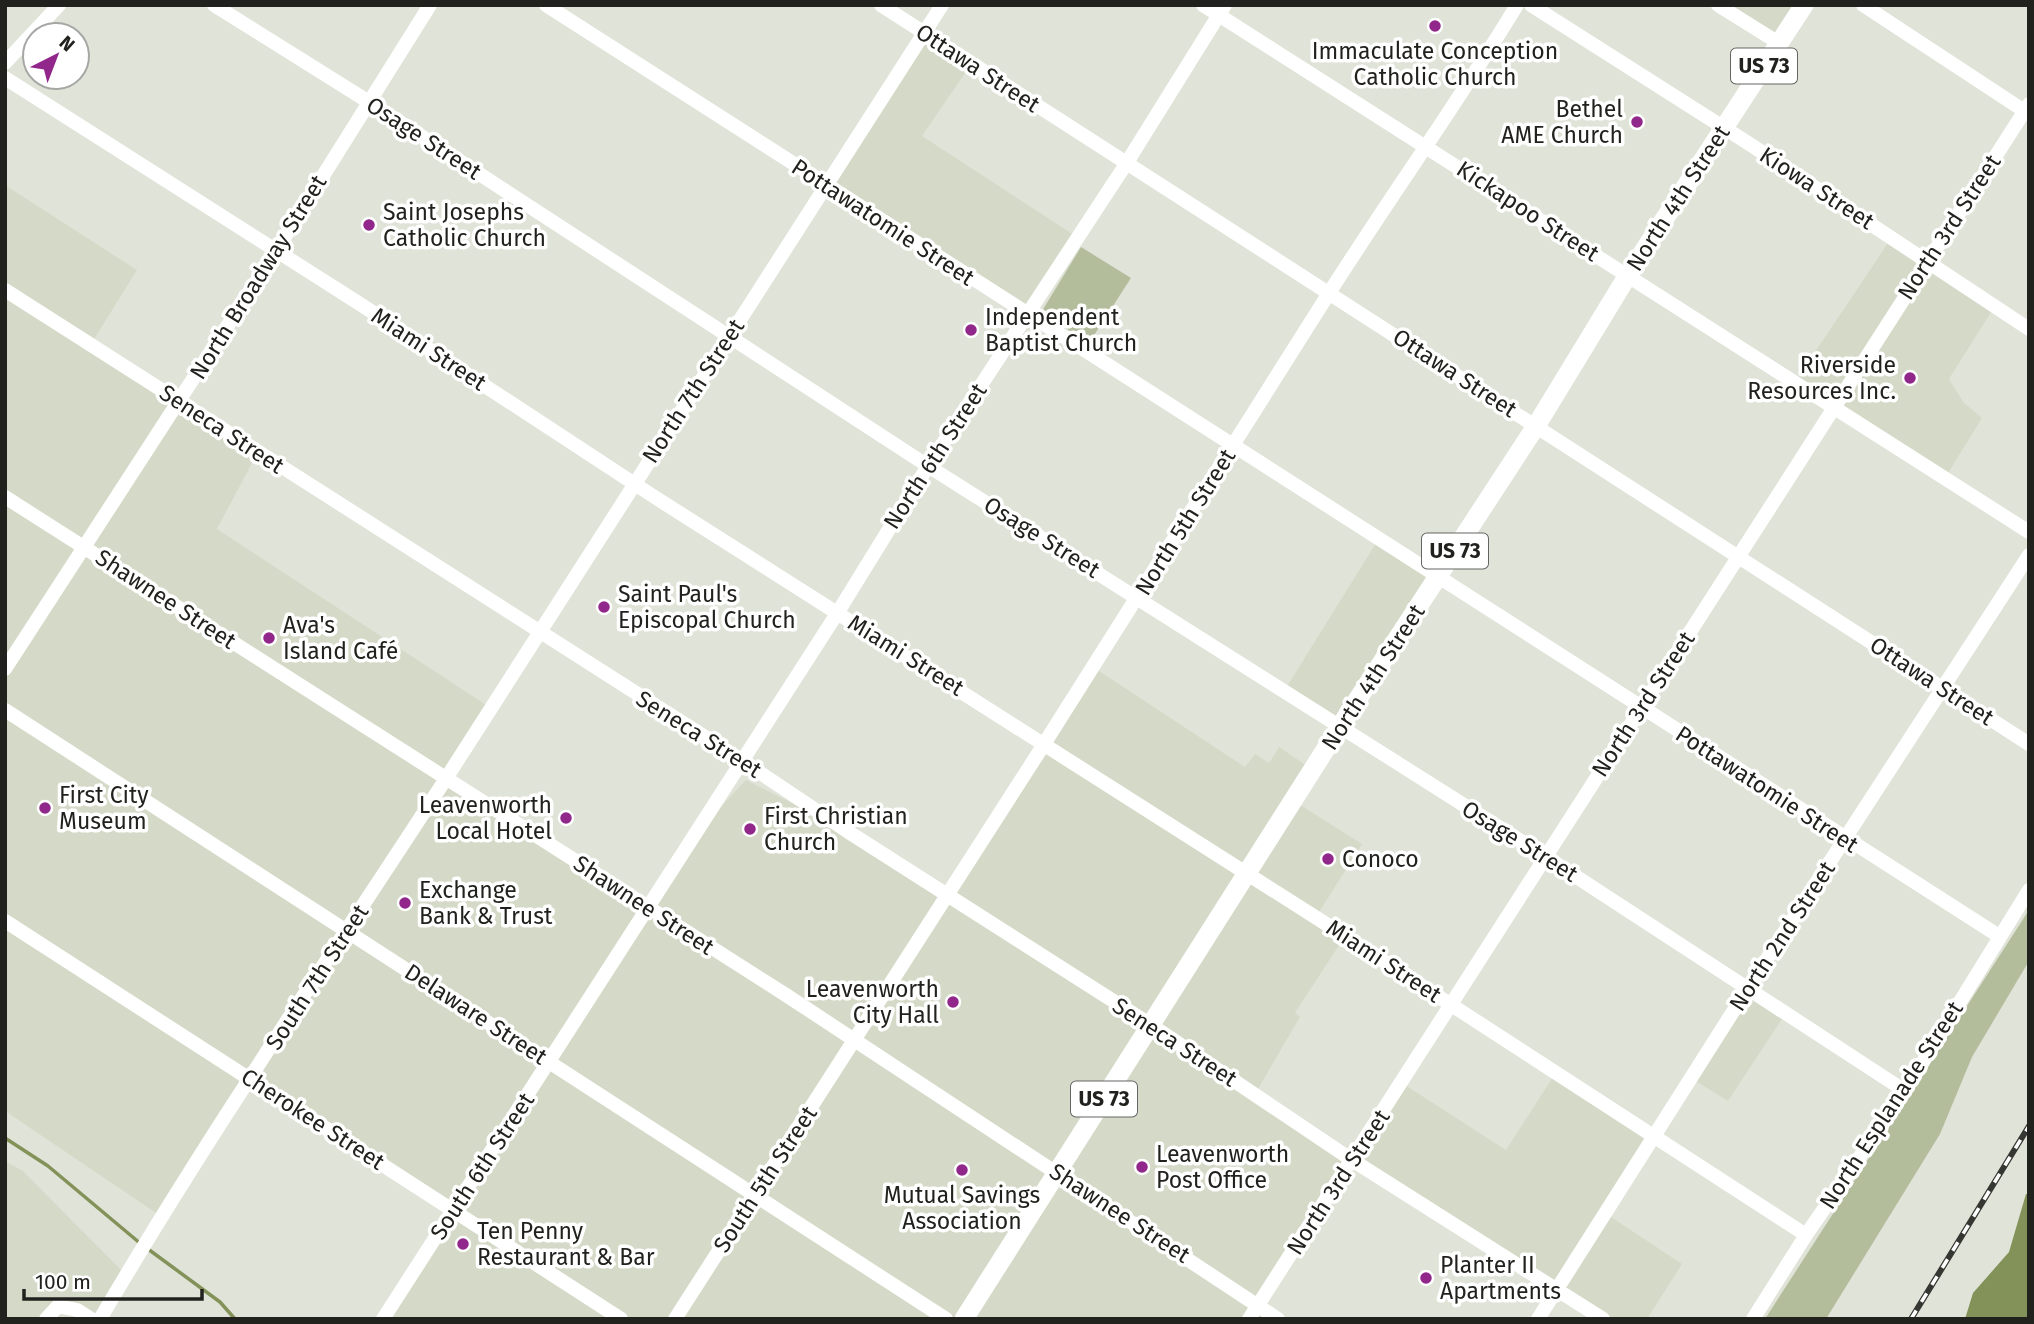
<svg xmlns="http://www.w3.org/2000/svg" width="2034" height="1324" font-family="'Fira Sans',sans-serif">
	<rect width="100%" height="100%" fill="#e0e3d8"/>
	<path fill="#d5dac8" d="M 1718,5 L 1804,5 L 1779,43 Z
		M 924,33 L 972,63 L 922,136 L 1077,237 L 1026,314 L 825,185 Z
		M 5,185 L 137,270 L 91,344 L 248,446 L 252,463 L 217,529 L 491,708 L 446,778 L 648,907 L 693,836 L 746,780 L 847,831 L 949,896 L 1093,667 L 1245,767 L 1255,754 L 1269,763 L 1279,747 L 1313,770 L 1294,801 L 1362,844 L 1316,917 L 1345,936 L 1295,1013 L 1300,1017 L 1255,1094 L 1352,1159 L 1402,1083 L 1506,1150 L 1556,1072 L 1654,1136 L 1605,1213 L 1682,1264 L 1647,1319 L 1603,1319 L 1352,1160 L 1258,1305 L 1278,1319 L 384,1319 L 454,1211 L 251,1079 L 162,1217 L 5,1111 Z
		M 1892,237 L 1995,306 L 1949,379 L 1964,403 L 1982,418 L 1945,478 L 1795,382 Z
		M 1378,540 L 1438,578 L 1339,727 L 1284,691 Z
		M 1748,988 L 1786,1013 L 1728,1101 L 1691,1078 Z
		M 5,1161 L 23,1171 L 126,1275 L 100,1319 L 58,1306 L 46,1319 L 5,1319 Z"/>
	<path fill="#b3bd9b" d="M 1081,247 L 1131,278 L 1089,343 L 1044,314 L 1042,311 Z
		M 2029,910 L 2029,961 L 1972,1057 L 1940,1134 L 1826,1319 L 1765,1319 Z"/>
	<path fill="#839259" d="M 2026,1194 L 2029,1194 L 2029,1319 L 1965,1319 L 1973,1293 L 2009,1252 Z"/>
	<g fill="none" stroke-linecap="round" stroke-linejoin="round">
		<path stroke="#839259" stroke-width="3.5" d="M 5,1138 L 48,1166 L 141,1244
			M 148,1249 L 220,1302 L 235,1319"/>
		<path stroke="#fff" stroke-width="14" d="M 214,5 L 369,102 L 928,466 L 1546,857 L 1905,1091
			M 546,5 L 1999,936
			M 881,5 L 2029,744
			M 1203,5 L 2029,532
			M 1531,5 L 1748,143 L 2029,329
			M 1718,5 L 1779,43
			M 1863,5 L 2029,114
			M 5,63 L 59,5
			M 5,78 L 360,304 L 653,496 L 1345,936 L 1806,1235
			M 5,290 L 741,760 L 847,831 L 1151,1025 L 1352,1160 L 1603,1319
			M 5,497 L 786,995 L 1278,1319
			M 5,669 L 276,251 L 430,5
			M 5,710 L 946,1319
			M 5,921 L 621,1319
			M 46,1319 L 58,1306 L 77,1310 L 91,1319
			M 100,1319 C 209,1134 330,957 447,777 C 613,520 775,262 942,5
			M 383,1319 L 838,612 L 928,466 L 1126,164 L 1225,5
			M 675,1319 C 894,981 1110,642 1324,301 C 1387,201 1456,106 1517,5
			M 1249,1319 L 2029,104
			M 1538,1319 L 1748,988 L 2029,555
			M 1753,1319 L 1806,1235 L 1905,1091 L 2029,890"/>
		<path stroke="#fff" stroke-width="19" d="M 964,1319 L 1339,728 L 1536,426 L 1628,275 L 1804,5"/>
		<g stroke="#363732" stroke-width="6">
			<path id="rail" d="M 1911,1319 L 2029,1126"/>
		</g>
		<use href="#rail" stroke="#fff" stroke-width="3.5" stroke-dasharray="10" stroke-linecap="butt"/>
	</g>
	<g fill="#91278b" stroke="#fff" stroke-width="2.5">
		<circle cx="1435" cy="26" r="7"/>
		<circle cx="1637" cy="122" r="7"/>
		<circle cx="369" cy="225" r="7"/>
		<circle cx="971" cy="330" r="7"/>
		<circle cx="1910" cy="378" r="7"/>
		<circle cx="604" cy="607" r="7"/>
		<circle cx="269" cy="638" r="7"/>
		<circle cx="45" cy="808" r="7"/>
		<circle cx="566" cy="818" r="7"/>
		<circle cx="750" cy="829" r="7"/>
		<circle cx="1328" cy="859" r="7"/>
		<circle cx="405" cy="903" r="7"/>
		<circle cx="953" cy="1002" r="7"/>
		<circle cx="1142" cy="1167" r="7"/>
		<circle cx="962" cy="1170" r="7"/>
		<circle cx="463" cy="1244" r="7"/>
		<circle cx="1426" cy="1278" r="7"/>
	</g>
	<g text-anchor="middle" stroke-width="7" stroke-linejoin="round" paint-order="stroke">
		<g fill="#fff" stroke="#646462" stroke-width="2">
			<rect x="1731" y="48.5" width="66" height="35" rx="5"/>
			<rect x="1422" y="533.5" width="66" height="35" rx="5"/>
			<rect x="1071" y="1081.5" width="66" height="35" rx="5"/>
		</g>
		<g font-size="21" font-weight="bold" fill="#21221e">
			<text x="1764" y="73">US 73</text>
			<text x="1455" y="558">US 73</text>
			<text x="1104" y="1106">US 73</text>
		</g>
		<g font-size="23" fill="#21221e" stroke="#fff" text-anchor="start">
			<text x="1435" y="59" text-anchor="middle">Immaculate Conception<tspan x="1435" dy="26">Catholic Church</tspan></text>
			<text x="1623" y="117" text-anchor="end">Bethel<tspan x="1623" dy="26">AME Church</tspan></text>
			<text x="383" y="220">Saint Josephs<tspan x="383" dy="26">Catholic Church</tspan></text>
			<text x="985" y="325">Independent<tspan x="985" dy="26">Baptist Church</tspan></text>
			<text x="1896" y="373" text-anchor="end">Riverside<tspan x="1896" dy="26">Resources Inc.</tspan></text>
			<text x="618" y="602">Saint Paul's<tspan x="618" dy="26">Episcopal Church</tspan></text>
			<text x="283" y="633">Ava's<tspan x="283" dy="26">Island Café</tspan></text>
			<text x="59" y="803">First City<tspan x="59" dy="26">Museum</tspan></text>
			<text x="552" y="813" text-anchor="end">Leavenworth<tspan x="552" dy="26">Local Hotel</tspan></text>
			<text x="764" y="824">First Christian<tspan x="764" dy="26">Church</tspan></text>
			<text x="1342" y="867">Conoco</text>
			<text x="419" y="898">Exchange<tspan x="419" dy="26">Bank &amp; Trust</tspan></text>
			<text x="939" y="997" text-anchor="end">Leavenworth<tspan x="939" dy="26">City Hall</tspan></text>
			<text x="1156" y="1162">Leavenworth<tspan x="1156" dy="26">Post Office</tspan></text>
			<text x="962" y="1203" text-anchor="middle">Mutual Savings<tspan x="962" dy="26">Association</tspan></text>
			<text x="477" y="1239">Ten Penny<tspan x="477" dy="26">Restaurant &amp; Bar</tspan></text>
			<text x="1440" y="1273">Planter II<tspan x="1440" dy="26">Apartments</tspan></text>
		</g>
		<g font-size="23" fill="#21221e" stroke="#fff">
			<text transform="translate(978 68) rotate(33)" y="8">Ottawa Street</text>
			<text transform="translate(424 138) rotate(33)" y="8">Osage Street</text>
			<text transform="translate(1817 188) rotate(33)" y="8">Kiowa Street</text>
			<text transform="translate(1678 198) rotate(-57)" y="8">North 4th Street</text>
			<text transform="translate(1528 211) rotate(33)" y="8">Kickapoo Street</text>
			<text transform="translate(883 222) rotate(33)" y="8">Pottawatomie Street</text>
			<text transform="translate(1949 227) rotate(-57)" y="8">North 3rd Street</text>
			<text transform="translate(258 277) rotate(-58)" y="8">North Broadway Street</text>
			<text transform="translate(429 349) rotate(33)" y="8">Miami Street</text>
			<text transform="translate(1455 373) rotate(33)" y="8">Ottawa Street</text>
			<text transform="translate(693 391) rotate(-57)" y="8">North 7th Street</text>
			<text transform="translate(222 429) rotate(33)" y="8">Seneca Street</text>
			<text transform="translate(935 456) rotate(-57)" y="8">North 6th Street</text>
			<text transform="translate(1185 522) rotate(-58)" y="8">North 5th Street</text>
			<text transform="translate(1042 537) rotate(32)" y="8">Osage Street</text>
			<text transform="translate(166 599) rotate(33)" y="8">Shawnee Street</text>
			<text transform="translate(906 655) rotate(32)" y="8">Miami Street</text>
			<text transform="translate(1373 677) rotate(-57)" y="8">North 4th Street</text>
			<text transform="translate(1932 681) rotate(33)" y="8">Ottawa Street</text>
			<text transform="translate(1643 704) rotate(-57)" y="8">North 3rd Street</text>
			<text transform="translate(699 734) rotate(32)" y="8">Seneca Street</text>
			<text transform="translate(1767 789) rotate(33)" y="8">Pottawatomie Street</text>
			<text transform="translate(1520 841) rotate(32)" y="8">Osage Street</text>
			<text transform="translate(644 905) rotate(33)" y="8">Shawnee Street</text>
			<text transform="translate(1782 936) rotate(-57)" y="8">North 2nd Street</text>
			<text transform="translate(1384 961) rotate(33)" y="8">Miami Street</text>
			<text transform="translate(317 977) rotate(-57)" y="8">South 7th Street</text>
			<text transform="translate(476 1014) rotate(33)" y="8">Delaware Street</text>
			<text transform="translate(1175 1042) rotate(33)" y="8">Seneca Street</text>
			<text transform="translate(1891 1105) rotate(-57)" y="8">North Esplanade Street</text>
			<text transform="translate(313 1119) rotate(33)" y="8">Cherokee Street</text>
			<text transform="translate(482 1166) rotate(-57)" y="8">South 6th Street</text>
			<text transform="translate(765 1179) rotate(-57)" y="8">South 5th Street</text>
			<text transform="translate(1338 1182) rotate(-57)" y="8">North 3rd Street</text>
			<text transform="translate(1120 1213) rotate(33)" y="8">Shawnee Street</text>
		</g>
	</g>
	<rect width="2034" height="1324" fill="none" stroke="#21221e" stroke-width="14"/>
	<g transform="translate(56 56) rotate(42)"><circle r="33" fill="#ffffff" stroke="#a6a7a5" stroke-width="2"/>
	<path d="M0-5L12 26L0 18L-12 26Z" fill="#91278b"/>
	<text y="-10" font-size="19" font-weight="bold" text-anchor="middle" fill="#21221e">N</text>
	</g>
	<path d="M24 1289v10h178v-10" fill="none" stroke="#21221e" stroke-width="3.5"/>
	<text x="35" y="1289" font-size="21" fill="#21221e" stroke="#ffffff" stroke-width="5" paint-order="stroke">100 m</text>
</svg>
